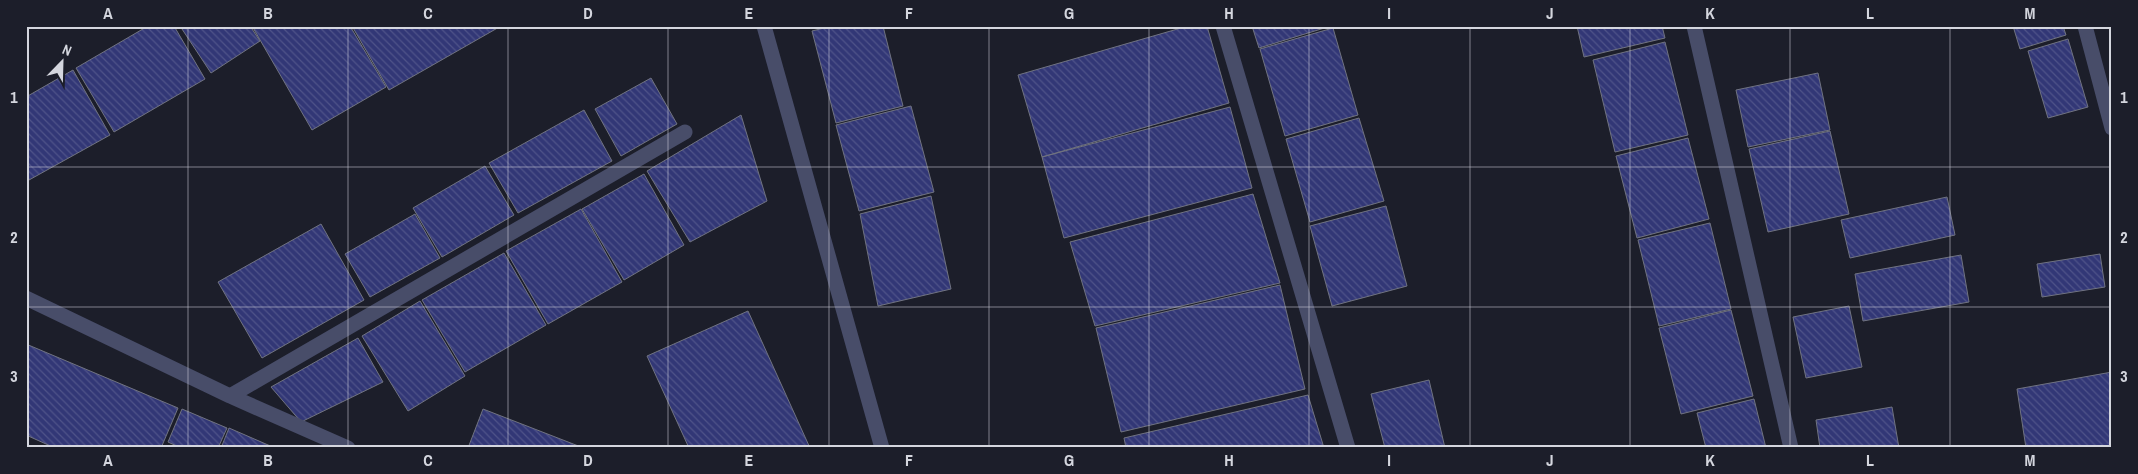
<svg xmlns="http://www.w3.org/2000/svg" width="2138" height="474" font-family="'Archivo Narrow',sans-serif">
	<defs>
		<pattern id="building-back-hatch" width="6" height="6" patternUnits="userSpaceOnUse" patternTransform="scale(1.25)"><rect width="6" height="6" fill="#323776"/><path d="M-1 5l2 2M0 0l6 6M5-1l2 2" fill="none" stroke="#4f5389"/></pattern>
	</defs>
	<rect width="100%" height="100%" fill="#1c1e2a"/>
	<path fill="url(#building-back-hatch)" stroke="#707381" d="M 148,26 L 174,26 L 205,79 L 114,132 L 76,68 Z
		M 180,26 L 250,26 L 260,41 L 211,73 Z
		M 252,26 L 350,26 L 386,87 L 312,130 Z
		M 352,26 L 501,26 L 389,90 Z
		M 832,26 L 883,26 L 903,106 L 836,123 L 812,31 Z
		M 1188,26 L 1207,26 L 1229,103 L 1042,157 L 1018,75 Z
		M 1252,26 L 1331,26 L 1259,48 Z
		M 1577,26 L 1662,26 L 1665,38 L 1584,57 Z
		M 2013,26 L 2063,26 L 2066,35 L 2020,49 Z
		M 1333,28 L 1358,115 L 1285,136 L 1260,49 Z
		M 2068,39 L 2088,107 L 2048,118 L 2028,51 Z
		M 1665,42 L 1688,135 L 1615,152 L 1593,60 Z
		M 73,70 L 110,135 L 29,180 L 26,176 L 26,97 Z
		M 1818,73 L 1830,130 L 1748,147 L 1736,90 Z
		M 651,78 L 677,124 L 621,156 L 595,109 Z
		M 911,106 L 934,192 L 859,211 L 836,125 Z
		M 1230,107 L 1252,188 L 1064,238 L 1042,157 Z
		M 584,110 L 612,161 L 518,213 L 489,163 Z
		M 741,115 L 767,201 L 690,242 L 647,171 Z
		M 1359,118 L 1384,201 L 1310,222 L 1286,139 Z
		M 1830,131 L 1849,214 L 1768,232 L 1749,149 Z
		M 1688,138 L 1709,219 L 1637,238 L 1616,156 Z
		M 485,166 L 514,215 L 442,257 L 413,208 Z
		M 644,174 L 684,245 L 624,280 L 582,209 Z
		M 1253,194 L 1280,283 L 1095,326 L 1070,242 Z
		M 931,196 L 951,289 L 878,306 L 860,214 Z
		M 1947,197 L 1955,235 L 1850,258 L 1841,220 Z
		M 1386,206 L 1407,286 L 1332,306 L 1310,226 Z
		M 581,209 L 622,282 L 548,324 L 506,251 Z
		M 415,214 L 440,258 L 370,297 L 345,254 Z
		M 1710,223 L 1731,309 L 1659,326 L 1638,240 Z
		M 321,224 L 364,300 L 262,358 L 218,282 Z
		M 504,253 L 546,325 L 465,372 L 422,300 Z
		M 2100,254 L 2105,287 L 2042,297 L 2037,264 Z
		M 1961,255 L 1969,302 L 1863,321 L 1855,274 Z
		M 1280,285 L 1305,389 L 1121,432 L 1096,328 Z
		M 420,301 L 465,376 L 408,411 L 362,336 Z
		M 1849,306 L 1862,367 L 1806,378 L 1793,317 Z
		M 1731,310 L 1753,396 L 1681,414 L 1659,328 Z
		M 748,311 L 810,448 L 689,448 L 647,356 Z
		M 358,338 L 383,382 L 301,422 L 271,387 Z
		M 26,344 L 178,408 L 161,448 L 55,448 L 26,435 Z
		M 2112,372 L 2112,448 L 2026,448 L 2017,389 Z
		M 1429,380 L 1445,448 L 1385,448 L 1371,394 Z
		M 1308,395 L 1324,448 L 1126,448 L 1124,438 Z
		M 1754,399 L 1766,448 L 1706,448 L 1697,413 Z
		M 1892,407 L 1899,448 L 1820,448 L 1816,420 Z
		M 182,409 L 227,428 L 218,448 L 181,448 L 168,442 Z
		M 483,409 L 581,447 L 581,448 L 468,448 Z
		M 229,428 L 275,448 L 221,448 Z"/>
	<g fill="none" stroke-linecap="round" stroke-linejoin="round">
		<path stroke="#484d69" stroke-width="15" d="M 764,26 L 882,448
			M 1223,26 L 1348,448
			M 1694,26 L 1791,448
			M 2085,26 L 2112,128
			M 26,298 L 230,396 L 348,448
			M 230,396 L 685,132"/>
	</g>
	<path fill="none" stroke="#d4d6de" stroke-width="1" stroke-opacity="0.55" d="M 188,26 L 188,448M 348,26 L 348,448M 508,26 L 508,448M 668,26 L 668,448M 829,26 L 829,448M 989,26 L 989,448M 1149,26 L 1149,448M 1309,26 L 1309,448M 1470,26 L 1470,448M 1630,26 L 1630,448M 1790,26 L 1790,448M 1950,26 L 1950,448M 26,167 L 2112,167M 26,307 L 2112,307"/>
	<rect width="2138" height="474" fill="none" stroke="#1c1e2a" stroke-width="55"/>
	<g transform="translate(62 62) rotate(23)" stroke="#1c1e2a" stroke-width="4" paint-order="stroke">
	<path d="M0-4L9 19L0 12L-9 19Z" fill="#d4d6de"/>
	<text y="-8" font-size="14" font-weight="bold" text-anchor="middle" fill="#d4d6de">N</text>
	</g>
	<rect x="28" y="28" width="2082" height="418" fill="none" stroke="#d4d6de" stroke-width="2"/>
	<g font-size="16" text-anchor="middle" font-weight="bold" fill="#d4d6de">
		<text x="108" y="19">A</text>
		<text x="268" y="19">B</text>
		<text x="428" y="19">C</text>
		<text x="588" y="19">D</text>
		<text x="749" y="19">E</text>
		<text x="909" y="19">F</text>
		<text x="1069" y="19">G</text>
		<text x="1229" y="19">H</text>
		<text x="1389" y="19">I</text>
		<text x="1550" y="19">J</text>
		<text x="1710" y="19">K</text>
		<text x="1870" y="19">L</text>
		<text x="2030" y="19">M</text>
		<text x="14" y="103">1</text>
		<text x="2124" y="103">1</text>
		<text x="14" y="243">2</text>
		<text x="2124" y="243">2</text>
		<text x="14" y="382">3</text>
		<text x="2124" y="382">3</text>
		<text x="108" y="466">A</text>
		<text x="268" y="466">B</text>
		<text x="428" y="466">C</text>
		<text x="588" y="466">D</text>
		<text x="749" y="466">E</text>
		<text x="909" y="466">F</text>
		<text x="1069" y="466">G</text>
		<text x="1229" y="466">H</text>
		<text x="1389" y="466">I</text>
		<text x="1550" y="466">J</text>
		<text x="1710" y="466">K</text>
		<text x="1870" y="466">L</text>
		<text x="2030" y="466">M</text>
	</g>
</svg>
